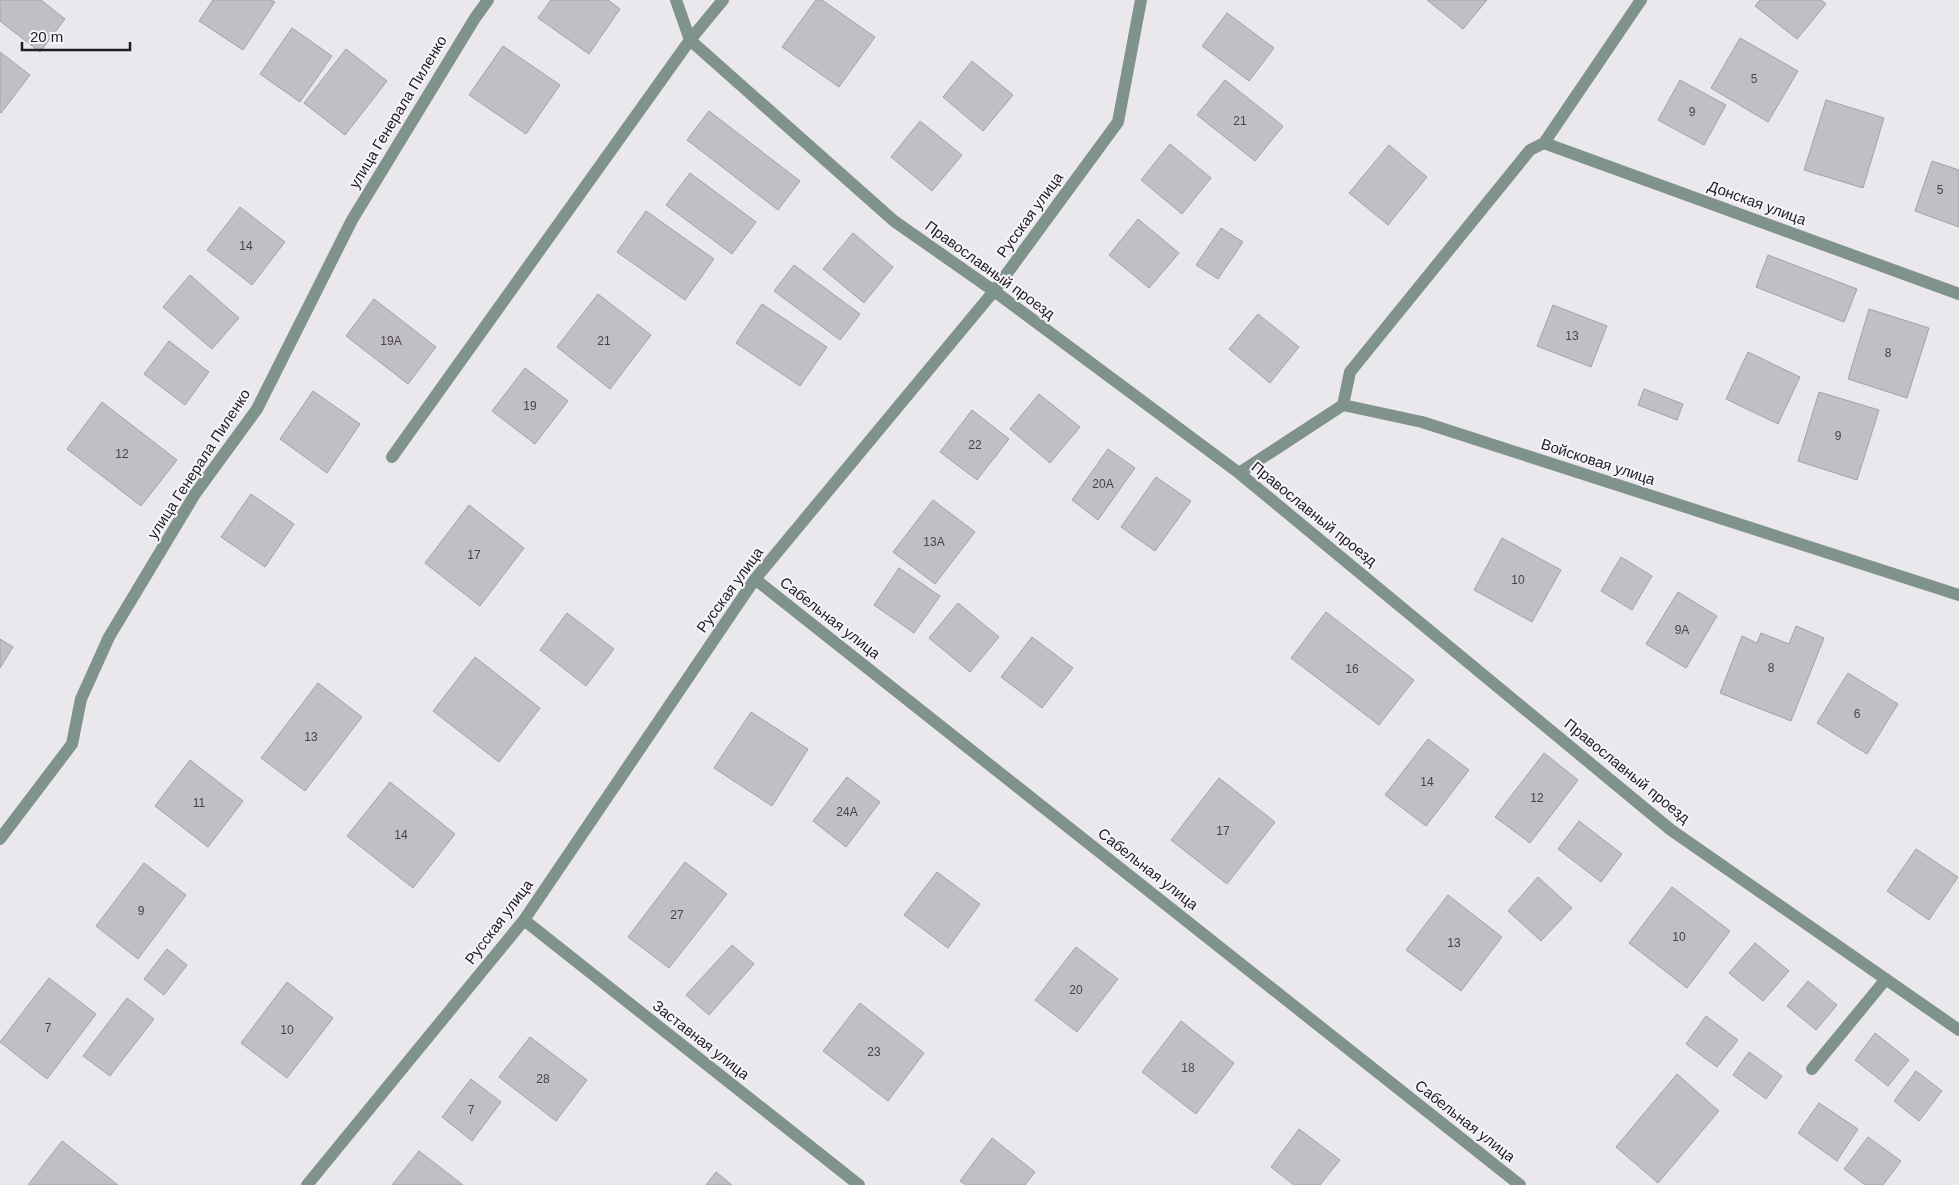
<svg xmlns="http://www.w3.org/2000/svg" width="1959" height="1185" font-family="Helvetica,sans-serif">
	<rect width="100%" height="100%" fill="#eae7ed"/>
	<path fill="#c2bec5" stroke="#a5a1a7" d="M 0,0 L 41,0 L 65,19 L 40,52 L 0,21 Z
		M 213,0 L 271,0 L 275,2 L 243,50 L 199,21 Z
		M 551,0 L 608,0 L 620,9 L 589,54 L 538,18 Z
		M 816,0 L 822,0 L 875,37 L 839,87 L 782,47 Z
		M 1427,0 L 1487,0 L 1463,29 Z
		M 1760,0 L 1821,0 L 1826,4 L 1797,39 L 1755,6 Z
		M 1227,13 L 1274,48 L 1249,81 L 1202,46 Z
		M 292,28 L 332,56 L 300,102 L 260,74 Z
		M 1740,38 L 1798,71 L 1768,122 L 1711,88 Z
		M 503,46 L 560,85 L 526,134 L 469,95 Z
		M 346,49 L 387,81 L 345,135 L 304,103 Z
		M 0,52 L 30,75 L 1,113 L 0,112 Z
		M 972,61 L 1013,95 L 983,131 L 943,97 Z
		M 1225,80 L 1283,126 L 1255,161 L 1197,115 Z
		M 1680,80 L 1726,105 L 1704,145 L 1658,120 Z
		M 1826,100 L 1884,118 L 1863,188 L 1804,170 Z
		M 709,111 L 800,181 L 778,210 L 687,140 Z
		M 920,121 L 962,155 L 932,191 L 891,157 Z
		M 1170,144 L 1211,178 L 1182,214 L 1141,180 Z
		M 1389,145 L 1427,177 L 1388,225 L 1349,193 Z
		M 1932,161 L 1959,170 L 1959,227 L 1915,211 Z
		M 690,173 L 756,222 L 732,254 L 666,205 Z
		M 240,207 L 285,242 L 252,285 L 207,250 Z
		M 646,211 L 714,259 L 685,300 L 617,252 Z
		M 1138,219 L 1179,253 L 1149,288 L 1109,255 Z
		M 1221,228 L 1243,242 L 1218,279 L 1196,265 Z
		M 853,233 L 893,267 L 864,303 L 823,269 Z
		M 1768,255 L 1857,289 L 1844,322 L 1756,287 Z
		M 794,265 L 860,314 L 840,340 L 774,291 Z
		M 190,275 L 239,318 L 212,349 L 163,307 Z
		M 598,294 L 651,335 L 610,389 L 557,347 Z
		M 374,299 L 436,347 L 408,384 L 346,336 Z
		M 762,304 L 827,347 L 800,386 L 736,343 Z
		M 1553,305 L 1607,326 L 1591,367 L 1537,346 Z
		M 1869,309 L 1929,328 L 1907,398 L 1848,379 Z
		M 1258,314 L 1299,347 L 1270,383 L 1229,349 Z
		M 169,341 L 209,372 L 185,405 L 144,374 Z
		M 1748,352 L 1800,377 L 1778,424 L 1726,399 Z
		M 525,368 L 568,401 L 535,444 L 492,411 Z
		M 1644,389 L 1683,404 L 1677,420 L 1638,405 Z
		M 313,391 L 360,424 L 327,473 L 280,439 Z
		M 1819,392 L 1879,410 L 1857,480 L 1798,461 Z
		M 1039,394 L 1080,427 L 1050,463 L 1010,429 Z
		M 102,402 L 177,460 L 141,506 L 67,449 Z
		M 972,410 L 1009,439 L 977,480 L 940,452 Z
		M 1108,449 L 1135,468 L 1098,520 L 1072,500 Z
		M 1156,477 L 1191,501 L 1155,551 L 1121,527 Z
		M 251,494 L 294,524 L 265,567 L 221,537 Z
		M 933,500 L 975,532 L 935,584 L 893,552 Z
		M 469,505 L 524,548 L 480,606 L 425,563 Z
		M 1502,538 L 1561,570 L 1532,622 L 1474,590 Z
		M 1621,557 L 1652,576 L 1632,610 L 1601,591 Z
		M 899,568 L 940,596 L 914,633 L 874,605 Z
		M 1678,592 L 1717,616 L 1686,668 L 1646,644 Z
		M 958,603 L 999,637 L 970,672 L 929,638 Z
		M 1326,612 L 1414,680 L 1379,725 L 1291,658 Z
		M 567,613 L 614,649 L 586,686 L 540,650 Z
		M 1796,626 L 1824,638 L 1791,721 L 1720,693 L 1742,636 L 1757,643 L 1761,633 L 1789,644 Z
		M 1032,637 L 1073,668 L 1042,708 L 1001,677 Z
		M 0,639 L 13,647 L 0,668 Z
		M 475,657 L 540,708 L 499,762 L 433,711 Z
		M 1848,673 L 1898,704 L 1867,754 L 1817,723 Z
		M 318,683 L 362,717 L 305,791 L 261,758 Z
		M 751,712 L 808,749 L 772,806 L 714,768 Z
		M 1428,739 L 1469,770 L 1426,826 L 1385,795 Z
		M 1544,753 L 1578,780 L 1530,843 L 1495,817 Z
		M 190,760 L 243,801 L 208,847 L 155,806 Z
		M 847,777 L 880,802 L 846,847 L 813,821 Z
		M 1219,778 L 1275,822 L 1227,884 L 1171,840 Z
		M 390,782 L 455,834 L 413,888 L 347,836 Z
		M 1579,821 L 1622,854 L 1601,882 L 1558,849 Z
		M 1916,849 L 1958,877 L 1929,920 L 1887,891 Z
		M 685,862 L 727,894 L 669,968 L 628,937 Z
		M 144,863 L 186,895 L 138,959 L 96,926 Z
		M 937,872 L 980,904 L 948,948 L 904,915 Z
		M 1538,877 L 1572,908 L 1541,941 L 1508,911 Z
		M 1672,887 L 1730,931 L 1687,988 L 1629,943 Z
		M 1448,895 L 1502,937 L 1461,991 L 1406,950 Z
		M 1755,943 L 1789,971 L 1763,1001 L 1729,973 Z
		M 732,945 L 754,964 L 709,1015 L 686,995 Z
		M 1076,947 L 1118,979 L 1077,1032 L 1035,1000 Z
		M 167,949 L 187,965 L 164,995 L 144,979 Z
		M 49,978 L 96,1014 L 47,1079 L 0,1042 Z
		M 1808,981 L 1837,1005 L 1816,1030 L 1787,1006 Z
		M 287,982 L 333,1018 L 287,1078 L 241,1043 Z
		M 127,998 L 154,1019 L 110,1076 L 83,1056 Z
		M 860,1003 L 924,1053 L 888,1101 L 823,1051 Z
		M 1706,1016 L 1738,1040 L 1717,1067 L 1686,1044 Z
		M 1181,1021 L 1234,1063 L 1196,1114 L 1142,1072 Z
		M 1875,1033 L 1909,1060 L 1888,1086 L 1855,1060 Z
		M 530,1037 L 587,1080 L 556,1121 L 499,1077 Z
		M 1749,1052 L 1782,1076 L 1766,1099 L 1733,1075 Z
		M 1916,1071 L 1942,1091 L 1919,1121 L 1894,1101 Z
		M 1677,1074 L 1719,1111 L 1658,1183 L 1616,1147 Z
		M 471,1079 L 501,1102 L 472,1141 L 442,1117 Z
		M 1819,1103 L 1858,1129 L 1837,1161 L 1798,1133 Z
		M 1299,1129 L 1340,1160 L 1320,1185 L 1294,1185 L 1271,1167 Z
		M 1868,1137 L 1901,1161 L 1883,1185 L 1865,1185 L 1844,1169 Z
		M 992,1138 L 1035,1172 L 1025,1185 L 966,1185 L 960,1181 Z
		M 62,1141 L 118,1185 L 28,1185 Z
		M 419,1151 L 463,1185 L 392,1185 Z
		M 716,1172 L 732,1185 L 706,1185 Z"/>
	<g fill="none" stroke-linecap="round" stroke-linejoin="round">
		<path stroke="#80938b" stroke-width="12" d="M 676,0 L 690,40 L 894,221 L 994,291 L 1239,473 L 1671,830 L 1959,1030
			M 1544,143 L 1959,294
			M 1544,143 L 1641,0
			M 1343,405 L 1350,372 L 1530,150 L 1544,143
			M 392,457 L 690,40 L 723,0
			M 1239,473 L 1343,405 L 1422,422 L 1959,595
			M 755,579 L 1520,1185
			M 0,839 L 72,744 L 81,699 L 109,637 L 195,494 L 257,409 L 352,220 L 475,18 L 488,0
			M 524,920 L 859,1185
			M 1812,1069 L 1886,979
			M 307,1185 L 524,920 L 755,579 L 994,291 L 1118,122 L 1141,0"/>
	</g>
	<g text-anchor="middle" stroke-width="4" stroke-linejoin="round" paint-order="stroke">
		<g font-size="12" fill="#474448">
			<text x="1754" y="83">5</text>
			<text x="1692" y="116">9</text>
			<text x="1240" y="125">21</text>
			<text x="1940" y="194">5</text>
			<text x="246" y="250">14</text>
			<text x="1572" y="340">13</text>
			<text x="391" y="345">19А</text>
			<text x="604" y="345">21</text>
			<text x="1888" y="357">8</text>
			<text x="530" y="410">19</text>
			<text x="1838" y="440">9</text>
			<text x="975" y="449">22</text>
			<text x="122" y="458">12</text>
			<text x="1103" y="488">20А</text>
			<text x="934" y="546">13А</text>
			<text x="474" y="559">17</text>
			<text x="1518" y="584">10</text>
			<text x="1682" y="634">9А</text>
			<text x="1771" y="672">8</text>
			<text x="1352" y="673">16</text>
			<text x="1857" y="718">6</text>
			<text x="311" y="741">13</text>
			<text x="1427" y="786">14</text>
			<text x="1537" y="802">12</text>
			<text x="199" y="807">11</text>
			<text x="847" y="816">24А</text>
			<text x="1223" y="835">17</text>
			<text x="401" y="839">14</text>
			<text x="141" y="915">9</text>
			<text x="677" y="919">27</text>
			<text x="1679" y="941">10</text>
			<text x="1454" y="947">13</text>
			<text x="1076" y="994">20</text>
			<text x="48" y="1032">7</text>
			<text x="287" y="1034">10</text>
			<text x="874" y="1056">23</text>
			<text x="1188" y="1072">18</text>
			<text x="543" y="1083">28</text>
			<text x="471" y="1114">7</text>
		</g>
		<g font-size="15" fill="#1e1c1f" stroke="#f8f4fb">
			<text transform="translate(398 112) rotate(-59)" y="5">улица Генерала Пиленко</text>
			<text transform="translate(1757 203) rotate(20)" y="5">Донская улица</text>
			<text transform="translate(1030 215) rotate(-54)" y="5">Русская улица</text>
			<text transform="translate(990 270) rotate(36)" y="5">Православный проезд</text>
			<text transform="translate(1598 462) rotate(18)" y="5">Войсковая улица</text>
			<text transform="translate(199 464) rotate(-57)" y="5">улица Генерала Пиленко</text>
			<text transform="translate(1314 514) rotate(39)" y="5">Православный проезд</text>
			<text transform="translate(730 590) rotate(-54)" y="5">Русская улица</text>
			<text transform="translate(830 618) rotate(38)" y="5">Сабельная улица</text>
			<text transform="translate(1627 771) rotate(39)" y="5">Православный проезд</text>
			<text transform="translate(1148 869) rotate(38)" y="5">Сабельная улица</text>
			<text transform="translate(499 922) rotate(-53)" y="5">Русская улица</text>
			<text transform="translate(701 1040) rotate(38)" y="5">Заставная улица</text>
			<text transform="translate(1465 1121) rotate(38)" y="5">Сабельная улица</text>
		</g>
	</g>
	<path d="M22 42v8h108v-8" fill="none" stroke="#1e1c1f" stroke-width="2.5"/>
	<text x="30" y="42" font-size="15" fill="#1e1c1f" stroke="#f8f4fb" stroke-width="4" paint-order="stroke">20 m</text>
</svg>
